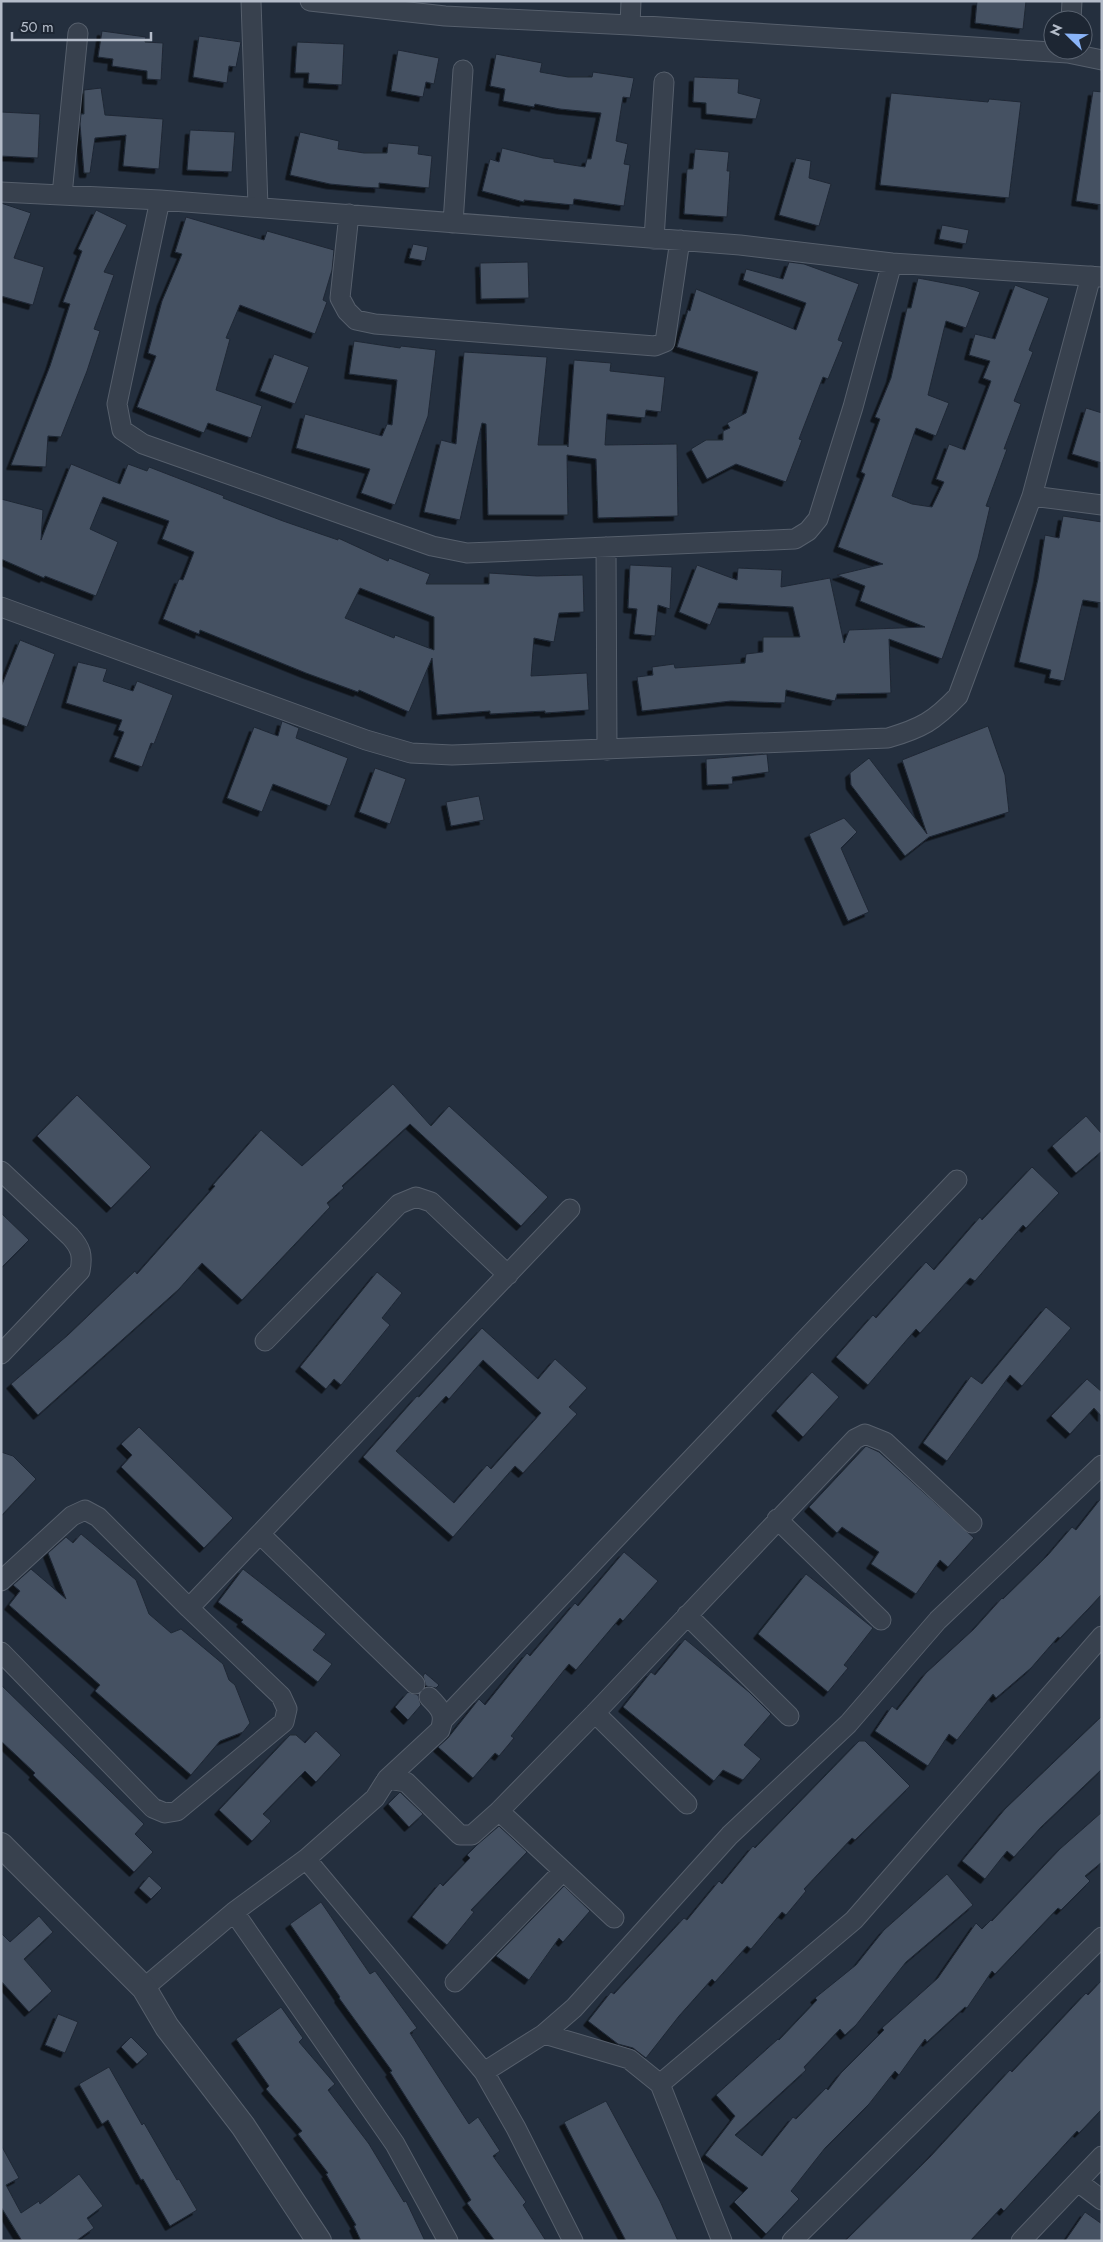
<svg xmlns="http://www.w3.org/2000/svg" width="1103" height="2242" font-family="Jost,sans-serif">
	<defs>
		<filter id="shadow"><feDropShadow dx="-4.5" dy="4.5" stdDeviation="0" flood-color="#0009"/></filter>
	</defs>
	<rect width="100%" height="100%" fill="#242f3e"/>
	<path fill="#455162" stroke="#1f2835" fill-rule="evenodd" filter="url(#shadow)" d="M 977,1 L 1026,1 L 1023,29 L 975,23 Z
		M 102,31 L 146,37 L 145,42 L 163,43 L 161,80 L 147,79 L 147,71 L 112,66 L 113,59 L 98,57 Z
		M 199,36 L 241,42 L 236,67 L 229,66 L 227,83 L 193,77 Z
		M 297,42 L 344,44 L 342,85 L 308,83 L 309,73 L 295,73 Z
		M 398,50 L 439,58 L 434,84 L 426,82 L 423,97 L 391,91 Z
		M 496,54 L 542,63 L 540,72 L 568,77 L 592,77 L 593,72 L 634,78 L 630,98 L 623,97 L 616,141 L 628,144 L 624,164 L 630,165 L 624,206 L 574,199 L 573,205 L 524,200 L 524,202 L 482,191 L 490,159 L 499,162 L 502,148 L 543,158 L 554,159 L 554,162 L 585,167 L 587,159 L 591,159 L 601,113 L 560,109 L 535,104 L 534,107 L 503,101 L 505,89 L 490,86 Z
		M 694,77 L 739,79 L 738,93 L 761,99 L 756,119 L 706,114 L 706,103 L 693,102 Z
		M 101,88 L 105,115 L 163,119 L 159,169 L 123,166 L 126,135 L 95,138 L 90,173 L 84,173 L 80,124 L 81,114 L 84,114 L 84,90 Z
		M 1093,91 L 1102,92 L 1102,205 L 1076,201 Z
		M 891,93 L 988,102 L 989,99 L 1021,102 L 1009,198 L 880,185 Z
		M 1,112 L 40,114 L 38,158 L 1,156 Z
		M 190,130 L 235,132 L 232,172 L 187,170 Z
		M 300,132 L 339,141 L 338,149 L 364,153 L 387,153 L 388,143 L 419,146 L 418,154 L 432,156 L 429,188 L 379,183 L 379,188 L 362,187 L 330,184 L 290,175 Z
		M 695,149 L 729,152 L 727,171 L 730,171 L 727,217 L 684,214 L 687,169 L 693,169 Z
		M 796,158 L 811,161 L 809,178 L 831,184 L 819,226 L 779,215 Z
		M 1,203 L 31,213 L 14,258 L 44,267 L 33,305 L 1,296 Z
		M 96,210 L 127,225 L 104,272 L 114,275 L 94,329 L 100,331 L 87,371 L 61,437 L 48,436 L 46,467 L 11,465 L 50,366 L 70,304 L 63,302 L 82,251 L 78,249 Z
		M 186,217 L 264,240 L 267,231 L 334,250 L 332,270 L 323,300 L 327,302 L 315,334 L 240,305 L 226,338 L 230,339 L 216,390 L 262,406 L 251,438 L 208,423 L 204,433 L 137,407 L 156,356 L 148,353 L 162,301 L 182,254 L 175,252 Z
		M 942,225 L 969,230 L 966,244 L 939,239 Z
		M 413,244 L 428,247 L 425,261 L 409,258 Z
		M 528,262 L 529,298 L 481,299 L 480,263 Z
		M 789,262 L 804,264 L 859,284 L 838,340 L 843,342 L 828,379 L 823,377 L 799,439 L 802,440 L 786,482 L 736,464 L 707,479 L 691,449 L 706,440 L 723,440 L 723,431 L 730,428 L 727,423 L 746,413 L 758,372 L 677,347 L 688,310 L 690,311 L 696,289 L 796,330 L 806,303 L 743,280 L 746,269 L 783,279 Z
		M 918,278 L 965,287 L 980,292 L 966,328 L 946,321 L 928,395 L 949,403 L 936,436 L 916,428 L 892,496 L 912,504 L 932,507 L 944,482 L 936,479 L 949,444 L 965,450 L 991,381 L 983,378 L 990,361 L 969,355 L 975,334 L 995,339 L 1015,285 L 1049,298 L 1029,350 L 1033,352 L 1014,401 L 1021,404 L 1004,449 L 1007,449 L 986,506 L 990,507 L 978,558 L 942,659 L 889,639 L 891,693 L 837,694 L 835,701 L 786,690 L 785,703 L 731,701 L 642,711 L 637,677 L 653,675 L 652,667 L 674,664 L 675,668 L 745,663 L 746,654 L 763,652 L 763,637 L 800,637 L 793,607 L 719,603 L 710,625 L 679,612 L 697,565 L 737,580 L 738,568 L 782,570 L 781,587 L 830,578 L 844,643 L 849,630 L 925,627 L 860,601 L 865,586 L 837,575 L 883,564 L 838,547 L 865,474 L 861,472 L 880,419 L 875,417 L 891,378 L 907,308 L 911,308 Z
		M 354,341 L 400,348 L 401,346 L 436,350 L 428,416 L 395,505 L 361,493 L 370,469 L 296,448 L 305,414 L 382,436 L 387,424 L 392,425 L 397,380 L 349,374 Z
		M 464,352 L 547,357 L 538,445 L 567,445 L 568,447 L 574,360 L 611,363 L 610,371 L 665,377 L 661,412 L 646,410 L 645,418 L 607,414 L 605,445 L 677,444 L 678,516 L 598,518 L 596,459 L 567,455 L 568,515 L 488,515 L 486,424 L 482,423 L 460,520 L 424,512 L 441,440 L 456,444 Z
		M 274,354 L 309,367 L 295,404 L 260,391 Z
		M 1086,408 L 1102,413 L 1102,463 L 1072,454 Z
		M 71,464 L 120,484 L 128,464 L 147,471 L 149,467 L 224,496 L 223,498 L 283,521 L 338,540 L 338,538 L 388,561 L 389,558 L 430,574 L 426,584 L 489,584 L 489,573 L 537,576 L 583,575 L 584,612 L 559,613 L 554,642 L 534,638 L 531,676 L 587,673 L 589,710 L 545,713 L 545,711 L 490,714 L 490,711 L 437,715 L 432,658 L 409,712 L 359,690 L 358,692 L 306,673 L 200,630 L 199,634 L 163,619 L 179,579 L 183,580 L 194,552 L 162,539 L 169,521 L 103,497 L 90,529 L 118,542 L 96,596 L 45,576 L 44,578 L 1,559 L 1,499 L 43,510 L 41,540 ZM 360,588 L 434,617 L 434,650 L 395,635 L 394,638 L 345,618 Z
		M 1063,516 L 1102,522 L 1102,603 L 1083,600 L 1064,681 L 1049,678 L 1051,670 L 1019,662 L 1038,579 L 1045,535 L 1059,538 Z
		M 630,565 L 672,567 L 670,609 L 658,605 L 655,636 L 634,634 L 637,609 L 628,608 Z
		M 20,640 L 55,654 L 27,727 L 1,717 L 1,687 Z
		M 78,662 L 107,669 L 103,681 L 133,691 L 137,681 L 173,695 L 154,744 L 151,743 L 142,767 L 114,757 L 124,732 L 118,730 L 122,720 L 66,703 Z
		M 282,721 L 299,728 L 296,738 L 348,758 L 330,806 L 273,784 L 262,812 L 227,798 L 254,727 L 278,736 Z
		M 988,726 L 1005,775 L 1009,812 L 929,837 L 905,856 L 851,785 L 850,773 L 869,758 L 927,834 L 902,760 Z
		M 767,754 L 769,772 L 732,777 L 733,784 L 707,785 L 706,759 Z
		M 375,768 L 406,779 L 390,824 L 359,812 Z
		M 479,796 L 484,820 L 451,826 L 446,802 Z
		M 844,818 L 857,832 L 841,848 L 869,912 L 848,921 L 809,834 Z
		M 393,1084 L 431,1126 L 449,1106 L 548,1197 L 521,1226 L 410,1124 L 342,1186 L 344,1188 L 327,1203 L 330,1207 L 242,1300 L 202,1263 L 179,1289 L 38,1415 L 11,1384 L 68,1335 L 135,1271 L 137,1274 L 215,1186 L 213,1185 L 261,1130 L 302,1166 Z
		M 77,1095 L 151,1167 L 111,1208 L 37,1136 Z
		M 1086,1116 L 1102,1134 L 1102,1151 L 1076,1173 L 1052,1146 Z
		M 1032,1167 L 1059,1193 L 1026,1228 L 1023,1225 L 975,1281 L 970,1278 L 920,1333 L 916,1329 L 868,1385 L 836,1357 L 873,1315 L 876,1318 L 926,1262 L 934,1270 L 980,1217 L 982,1220 Z
		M 1,1213 L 29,1240 L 1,1268 Z
		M 377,1272 L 402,1293 L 382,1318 L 390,1325 L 341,1385 L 334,1379 L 326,1389 L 300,1367 Z
		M 1046,1307 L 1071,1328 L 1022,1386 L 1010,1375 L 947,1461 L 923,1443 L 971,1376 L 982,1384 Z
		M 482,1328 L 538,1379 L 555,1359 L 587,1388 L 569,1407 L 577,1414 L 523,1473 L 515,1466 L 453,1537 L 363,1457 L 417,1396 L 419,1397 ZM 483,1360 L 541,1413 L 491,1469 L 487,1465 L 454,1503 L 396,1451 L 446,1396 L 449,1399 Z
		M 812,1372 L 839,1397 L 803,1437 L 776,1411 Z
		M 1087,1379 L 1102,1392 L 1102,1417 L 1094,1408 L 1070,1434 L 1051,1416 Z
		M 139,1427 L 233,1518 L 204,1548 L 121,1467 L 132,1455 L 121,1444 Z
		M 866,1446 L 879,1452 L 974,1538 L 948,1567 L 940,1560 L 916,1594 L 871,1564 L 879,1552 L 842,1527 L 837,1533 L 809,1507 Z
		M 1,1452 L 13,1456 L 36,1479 L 1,1516 Z
		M 1102,1497 L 1102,1594 L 1089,1608 L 1060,1638 L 1058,1637 L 1031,1668 L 996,1698 L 993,1694 L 957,1740 L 949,1734 L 928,1766 L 875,1731 L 892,1706 L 897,1710 L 926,1673 L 974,1629 L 1002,1598 L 1003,1599 L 1048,1555 L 1072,1527 L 1076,1530 Z
		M 81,1534 L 136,1580 L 149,1614 L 171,1633 L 181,1629 L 223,1664 L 229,1680 L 235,1685 L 250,1723 L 243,1732 L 220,1741 L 191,1775 L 95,1691 L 100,1685 L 9,1605 L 20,1591 L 13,1585 L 31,1569 L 66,1599 L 48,1553 L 66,1537 L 73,1543 Z
		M 624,1552 L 658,1581 L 623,1621 L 620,1618 L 576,1670 L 569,1664 L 511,1736 L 514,1738 L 499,1756 L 495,1753 L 473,1778 L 438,1747 L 448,1738 L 479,1699 L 485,1705 L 527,1653 L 530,1656 L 575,1603 L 578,1606 Z
		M 243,1569 L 326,1634 L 313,1650 L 332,1664 L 318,1682 L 241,1622 L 243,1620 L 218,1602 Z
		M 806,1574 L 873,1628 L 844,1665 L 848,1668 L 828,1692 L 758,1634 Z
		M 685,1639 L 749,1692 L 771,1714 L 744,1745 L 761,1759 L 743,1780 L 723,1770 L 714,1781 L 623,1707 L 651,1672 L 655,1675 Z
		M 425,1673 L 439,1685 L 436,1688 L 426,1686 L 423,1676 Z
		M 1,1685 L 144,1824 L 135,1834 L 153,1852 L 134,1872 L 33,1775 L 35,1773 L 1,1741 Z
		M 408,1692 L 418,1695 L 421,1705 L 408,1720 L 395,1707 Z
		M 1102,1716 L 1102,1769 L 1041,1827 L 1014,1857 L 1007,1851 L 985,1879 L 962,1861 L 1005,1809 Z
		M 316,1731 L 341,1755 L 316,1782 L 305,1771 L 263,1814 L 271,1821 L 252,1841 L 219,1810 L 290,1735 L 296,1735 L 305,1743 Z
		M 859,1741 L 865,1741 L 910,1786 L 855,1840 L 852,1838 L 804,1889 L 806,1891 L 786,1915 L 782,1912 L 751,1949 L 747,1946 L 715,1982 L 712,1979 L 679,2016 L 646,2058 L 633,2048 L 618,2044 L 588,2021 L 611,1992 L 614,1994 L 684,1918 L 687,1920 L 719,1881 L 722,1884 L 753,1846 L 755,1848 Z
		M 400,1792 L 423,1814 L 409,1827 L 388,1804 Z
		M 1102,1812 L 1102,1862 L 1085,1876 L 1090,1881 L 1061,1910 L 1058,1908 L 995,1974 L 992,1971 L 967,2008 L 965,2007 L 927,2042 L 925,2039 L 899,2075 L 895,2071 L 869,2104 L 825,2148 L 791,2191 L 799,2199 L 766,2234 L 734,2202 L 748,2188 L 705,2155 L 735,2116 L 716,2095 L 778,2039 L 779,2040 L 817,2000 L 815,1998 L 856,1965 L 884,1930 L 947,1874 L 973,1905 L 906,1962 L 856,2025 L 845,2035 L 840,2029 L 804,2067 L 806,2070 L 735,2135 L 762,2156 L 793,2117 L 796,2119 L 826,2088 L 828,2090 L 841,2073 L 884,2030 L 882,2028 L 938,1978 L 976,1923 L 982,1929 L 991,1920 L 992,1921 L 1060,1849 Z
		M 499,1826 L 527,1852 L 471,1910 L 474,1912 L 447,1945 L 412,1917 L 440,1883 L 443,1886 L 470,1858 L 467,1855 L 477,1845 Z
		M 149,1876 L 162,1888 L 151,1899 L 139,1888 Z
		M 564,1886 L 590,1911 L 563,1942 L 559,1938 L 529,1980 L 496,1956 Z
		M 321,1902 L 370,1974 L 375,1971 L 417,2028 L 410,2033 L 469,2124 L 478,2117 L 500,2151 L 493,2156 L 526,2202 L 523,2205 L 546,2241 L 495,2241 L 467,2203 L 471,2200 L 390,2072 L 392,2071 L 339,1998 L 340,1997 L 290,1924 Z
		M 39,1916 L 53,1932 L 24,1959 L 52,1991 L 29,2012 L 1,1981 L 1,1933 L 10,1942 Z
		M 1102,1980 L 1102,2109 L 1079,2133 L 1077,2131 L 1004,2211 L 1001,2208 L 970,2241 L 845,2241 L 930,2157 L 1010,2070 L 1012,2072 L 1086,1993 L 1088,1995 Z
		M 281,2007 L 303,2038 L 299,2042 L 335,2084 L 328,2090 L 369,2144 L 404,2202 L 406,2201 L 425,2241 L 361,2241 L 354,2226 L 356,2225 L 326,2174 L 328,2173 L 298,2134 L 302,2131 L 266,2089 L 269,2086 L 236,2039 Z
		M 58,2014 L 78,2022 L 65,2053 L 45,2045 Z
		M 131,2037 L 148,2054 L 137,2064 L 121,2047 Z
		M 109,2067 L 142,2125 L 144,2123 L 177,2180 L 179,2179 L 197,2210 L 170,2226 L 143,2179 L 141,2180 L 108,2120 L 102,2124 L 79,2084 Z
		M 606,2101 L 660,2201 L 678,2241 L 626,2241 L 586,2165 L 564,2122 Z
		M 1,2145 L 19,2178 L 6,2185 L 21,2213 L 39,2201 L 40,2204 L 79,2174 L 103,2206 L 87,2218 L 94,2228 L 76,2241 L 22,2241 L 1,2207 Z
		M 1085,2212 L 1102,2224 L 1102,2241 L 1065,2241 Z"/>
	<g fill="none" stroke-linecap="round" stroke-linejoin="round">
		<g stroke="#565f6c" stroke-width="21">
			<path id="minor" d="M 251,1 L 258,207
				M 310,1 L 445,16 L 630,25 L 1068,53 L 1102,60
				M 1071,20 L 1072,1
				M 630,25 L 631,1
				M 1,192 L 160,200 L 740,245 L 892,263 L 1102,277
				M 62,195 L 78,33
				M 160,200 L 117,404 L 122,430 L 143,444 L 432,546 L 467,553 L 795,539 L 808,531 L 818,519 L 853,407 L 892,263
				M 349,214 L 340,298 L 347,311 L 356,320 L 375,324 L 655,346 L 665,342 L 680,240
				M 453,223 L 463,70
				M 654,239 L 664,82
				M 1032,496 L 1102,505
				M 606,547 L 607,750
				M 1,607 L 366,740 L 411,753 L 452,755 L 888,738 C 922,728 934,721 958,696 L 1032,496 L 1091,276
				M 1,1171 L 70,1236 C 81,1248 83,1255 80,1271 L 1,1354
				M 265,1341 L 399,1204 L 416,1197 L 431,1202 L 508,1275
				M 777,1519 L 881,1620
				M 260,1534 L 415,1684
				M 1,1581 L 72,1516 L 85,1510 L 98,1517 L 189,1608 L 281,1696 L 287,1709 L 284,1722 L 177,1811 L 165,1813 L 153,1808 L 1,1652
				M 189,1608 L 570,1209
				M 687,1615 L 789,1716
				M 595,1713 L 687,1804
				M 444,1719 L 957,1180
				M 387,1779 L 440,1730 C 446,1714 440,1708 429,1697
				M 499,1811 L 614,1918
				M 306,1859 L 484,2072 L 516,2128 L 573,2241
				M 234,1912 L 395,2144 L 448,2241
				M 455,1982 L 563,1871
				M 144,1988 L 234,1912 L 306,1859 L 375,1798 L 387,1779 L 406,1782 L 460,1835 L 472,1835 L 499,1811 L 595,1713 L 855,1439 L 865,1434 L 885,1442 L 972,1523
				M 544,2034 L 629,2059 L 660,2084 L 722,2241
				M 484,2072 L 544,2034 L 574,2008 L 730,1835 L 848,1724 L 938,1620 L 1102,1465
				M 660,2084 L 854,1920 L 1102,1636
				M 1078,2182 L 1102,2200
				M 792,2241 L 1102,1937
				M 1021,2241 L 1102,2156"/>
		</g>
		<g stroke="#565f6c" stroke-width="26">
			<path id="tertiary" d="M 1,1845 L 144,1988 L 167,2027 L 243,2126 L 319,2241"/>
		</g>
		<use href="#minor" stroke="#38414e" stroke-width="19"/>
		<use href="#tertiary" stroke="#38414e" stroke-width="24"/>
	</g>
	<rect width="1103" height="2242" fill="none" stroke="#b4bcc9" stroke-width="5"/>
	<g transform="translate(1068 35) rotate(293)"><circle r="24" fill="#1d2633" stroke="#59626f"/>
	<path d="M0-4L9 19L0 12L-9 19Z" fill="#8ab4f8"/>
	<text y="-8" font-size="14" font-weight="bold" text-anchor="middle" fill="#b4bcc9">N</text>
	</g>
	<path d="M12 32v8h139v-8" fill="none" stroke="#b4bcc9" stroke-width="2.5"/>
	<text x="20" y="32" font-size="15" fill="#b4bcc9" stroke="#1d2633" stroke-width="4" paint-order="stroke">50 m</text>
</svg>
